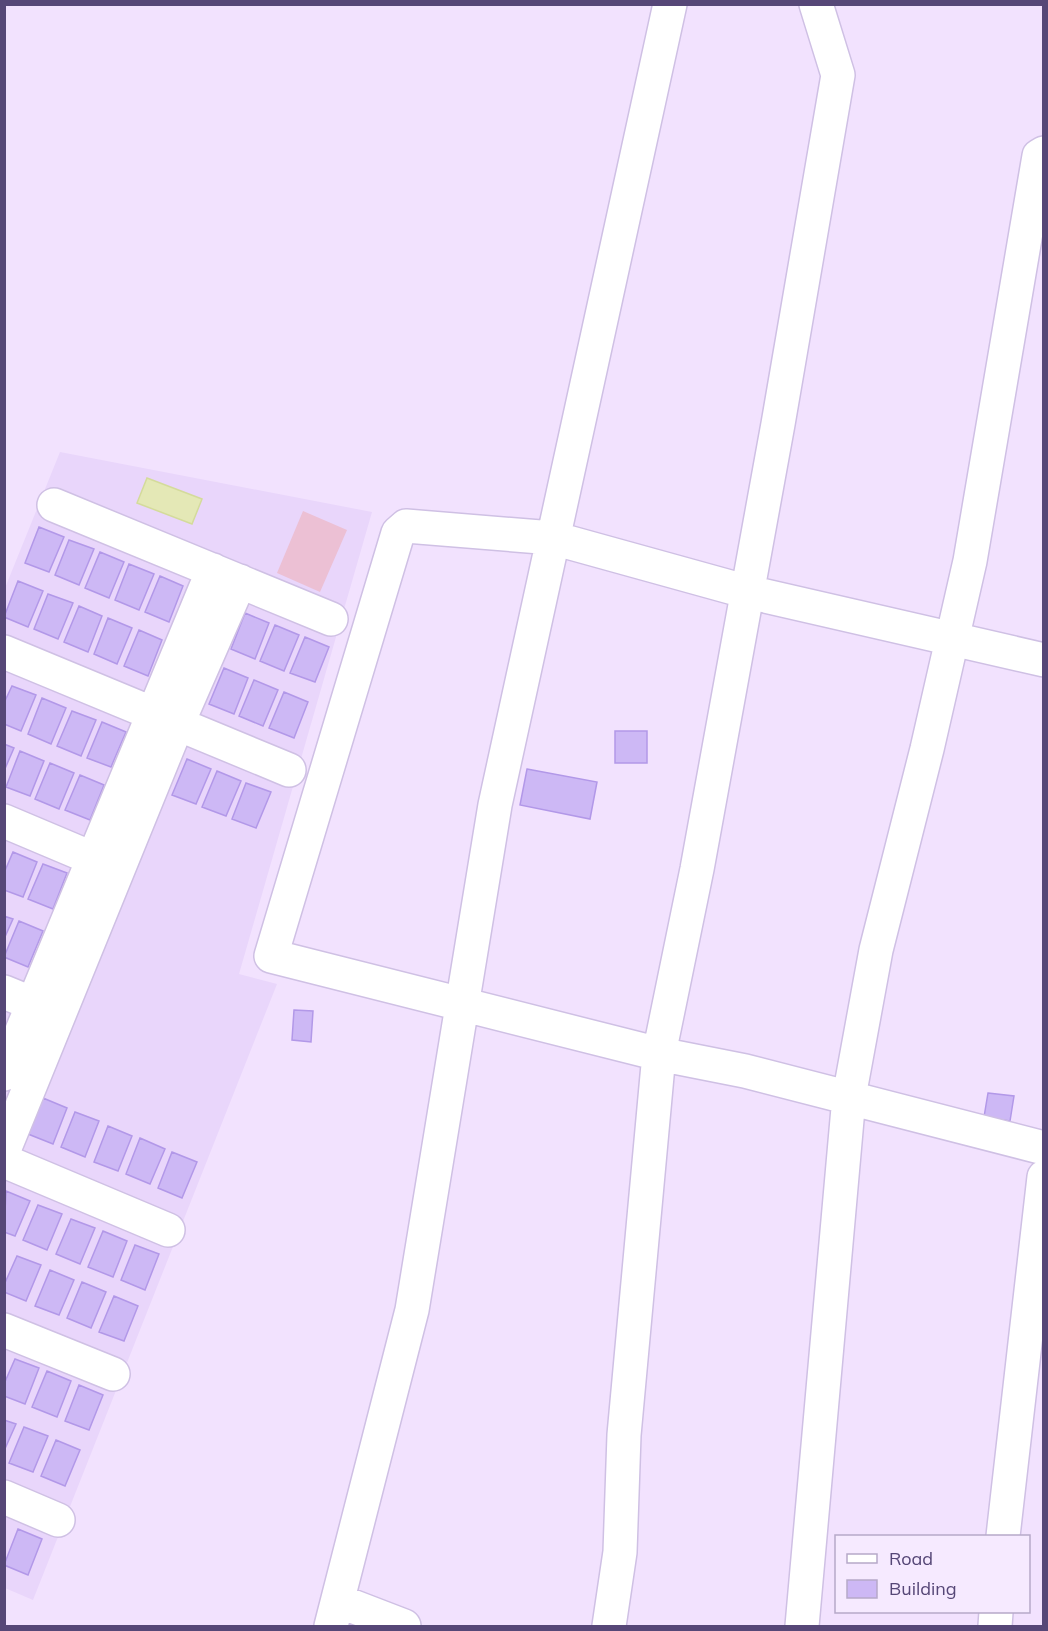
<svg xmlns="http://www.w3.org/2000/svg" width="1048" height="1631" font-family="Mulish,sans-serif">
	<rect width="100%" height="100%" fill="#f2e2fe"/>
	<path fill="#e9d6fb" d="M 60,452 L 372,512 L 239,974 L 277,984 L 33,1600 L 5,1588 L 5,588 Z"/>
	<path fill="#ecc0d4" d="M 303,511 L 347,530 L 320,592 L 277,573 Z"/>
	<path fill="#e4e8b6" stroke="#d4db9b" stroke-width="1.5" d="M 147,478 L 202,499 L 192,524 L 137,503 Z"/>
	<path fill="#cdb8f5" stroke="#b298e8" stroke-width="1.5" d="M 39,527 L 64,537 L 49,572 L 25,563 Z
		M 69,540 L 94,549 L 79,585 L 55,575 Z
		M 100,552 L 124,562 L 109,598 L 85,588 Z
		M 129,564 L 154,574 L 139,610 L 115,600 Z
		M 160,576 L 183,586 L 169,622 L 145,612 Z
		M 18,581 L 43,591 L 28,627 L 4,617 Z
		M 48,594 L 73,603 L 58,639 L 34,629 Z
		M 79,606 L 102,616 L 88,652 L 64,642 Z
		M 245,613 L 269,623 L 255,659 L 231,649 Z
		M 108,618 L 132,628 L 117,664 L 94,654 Z
		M 275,625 L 299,635 L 284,671 L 260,661 Z
		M 139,630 L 162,640 L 148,676 L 124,666 Z
		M 305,637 L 329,647 L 315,682 L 290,673 Z
		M 224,668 L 248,678 L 234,714 L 209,704 Z
		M 254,680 L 278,690 L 263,726 L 239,716 Z
		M 12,686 L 36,695 L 21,731 L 4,724 L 4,703 Z
		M 284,692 L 308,702 L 294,738 L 269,728 Z
		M 42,698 L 66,708 L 51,744 L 28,734 Z
		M 72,711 L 96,720 L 81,756 L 57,746 Z
		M 102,722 L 126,732 L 111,767 L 87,758 Z
		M 615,731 L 647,731 L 647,763 L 615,763 Z
		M 4,744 L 14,748 L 4,771 Z
		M 20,751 L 44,761 L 30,796 L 6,787 Z
		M 187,759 L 211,769 L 196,804 L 172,795 Z
		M 50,763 L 74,773 L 59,809 L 35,799 Z
		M 527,769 L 597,782 L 590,819 L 520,805 Z
		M 217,771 L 241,781 L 226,816 L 202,807 Z
		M 80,775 L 104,785 L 90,820 L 65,810 Z
		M 246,783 L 271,792 L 256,828 L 232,819 Z
		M 13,852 L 37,862 L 23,897 L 4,890 L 4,873 Z
		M 43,864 L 67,873 L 53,909 L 28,899 Z
		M 4,916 L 13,919 L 4,939 Z
		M 19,921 L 43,931 L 28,967 L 4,957 Z
		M 294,1010 L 313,1011 L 311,1042 L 292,1040 Z
		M 988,1093 L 1014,1096 L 1010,1121 L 984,1117 Z
		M 43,1098 L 67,1108 L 53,1144 L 28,1134 Z
		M 75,1112 L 99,1121 L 85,1157 L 61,1147 Z
		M 108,1126 L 132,1136 L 118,1171 L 94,1162 Z
		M 140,1138 L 165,1149 L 150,1184 L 126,1174 Z
		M 172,1152 L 197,1162 L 182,1198 L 158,1188 Z
		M 6,1191 L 30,1201 L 15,1236 L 4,1232 Z
		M 38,1205 L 62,1214 L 47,1250 L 23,1240 Z
		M 71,1219 L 95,1228 L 80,1264 L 56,1254 Z
		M 103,1231 L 127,1241 L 113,1277 L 88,1267 Z
		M 135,1245 L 159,1254 L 145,1290 L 121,1280 Z
		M 17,1256 L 41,1265 L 26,1301 L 4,1292 L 4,1285 Z
		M 50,1270 L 74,1280 L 59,1315 L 35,1306 Z
		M 82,1282 L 106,1292 L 91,1328 L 67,1318 Z
		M 114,1296 L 138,1306 L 124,1341 L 99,1332 Z
		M 15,1359 L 39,1368 L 25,1404 L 4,1396 L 4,1384 Z
		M 47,1371 L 71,1381 L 57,1417 L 32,1407 Z
		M 79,1385 L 103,1395 L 89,1430 L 65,1421 Z
		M 4,1420 L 16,1424 L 4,1451 Z
		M 24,1427 L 48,1436 L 33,1472 L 9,1463 Z
		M 56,1440 L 80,1450 L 65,1486 L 41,1476 Z
		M 18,1529 L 42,1539 L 28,1575 L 4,1565 Z"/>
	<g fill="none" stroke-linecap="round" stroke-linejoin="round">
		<g stroke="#cfc0e4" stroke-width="36">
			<path id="minor" d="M 54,505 L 331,619
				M 4,652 L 289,770
				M 1044,660 L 748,592 L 553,538 L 406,526 L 398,533 L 271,956 L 659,1054 L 745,1071 L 1044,1148
				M 4,821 L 113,867
				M 4,992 L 53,1012
				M 4,1074 L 213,570
				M 4,1150 L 177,725 L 240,581
				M 4,1161 L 168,1230
				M 4,1330 L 113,1374
				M 4,1497 L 58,1520
				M 1003,1536 L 1044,1177
				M 339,1601 L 404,1626
				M 331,1626 L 412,1310 L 495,805 L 670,4
				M 609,1626 L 620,1552 L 624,1435 L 659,1054 L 697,869 L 778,424 L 838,75 L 816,4
				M 802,1626 L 849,1097 L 876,950 L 927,749 L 970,561 L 1039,156 L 1044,153
				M 995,1626 L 996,1612"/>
		</g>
		<use href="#minor" stroke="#fff" stroke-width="33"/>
	</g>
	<rect width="1048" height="1631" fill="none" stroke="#564777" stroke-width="12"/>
	<rect x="835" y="1535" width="195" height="78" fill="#f6eaff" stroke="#b6a9c9" stroke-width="1.5"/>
	<rect x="847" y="1554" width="30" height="9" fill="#ffffff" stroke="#b6a9c9" stroke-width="1.5"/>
	<text x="889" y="1565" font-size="18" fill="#564777">Road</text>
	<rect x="847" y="1580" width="30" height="18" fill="#cdb8f5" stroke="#b6a9c9" stroke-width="1.5"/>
	<text x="889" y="1595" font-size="18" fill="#564777">Building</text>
</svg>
